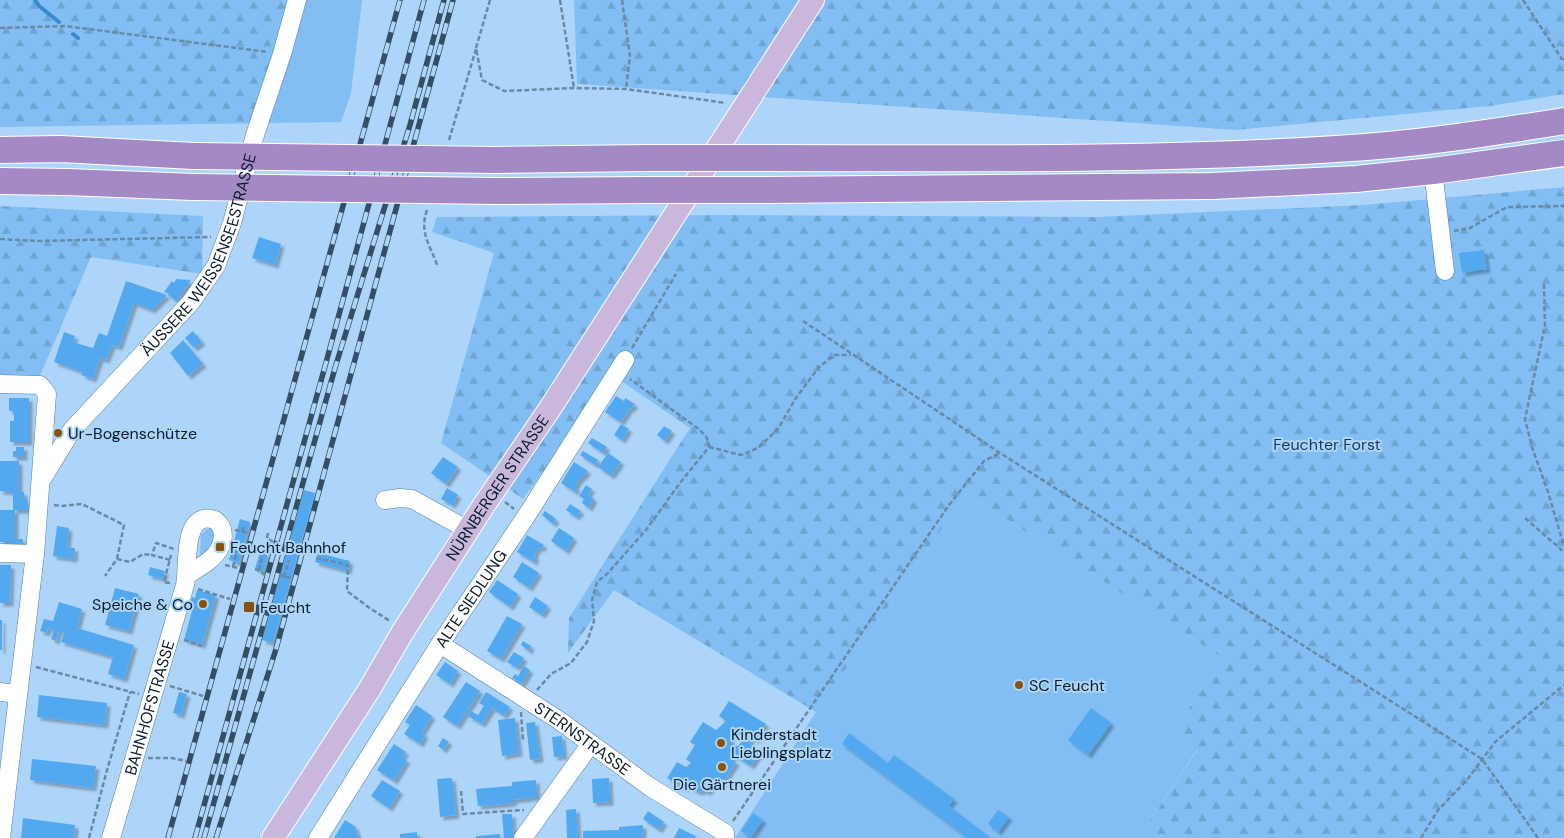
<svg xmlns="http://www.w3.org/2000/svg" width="1564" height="838" font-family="'DM Sans',sans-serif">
	<defs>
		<pattern id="forest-firs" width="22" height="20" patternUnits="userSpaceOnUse" patternTransform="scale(1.25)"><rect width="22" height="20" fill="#82bef3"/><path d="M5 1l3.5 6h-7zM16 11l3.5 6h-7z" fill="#6fa3d0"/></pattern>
		<filter id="shadow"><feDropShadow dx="3.5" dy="3.5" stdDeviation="1" flood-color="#0004"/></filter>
	</defs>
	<rect width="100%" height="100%" fill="#add5f9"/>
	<path fill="#82bef3" d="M 307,0 L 362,0 L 351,93 L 341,122 L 270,123 Z
		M 966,493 L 1224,659 L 1172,732 L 1197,750 L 1138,838 L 735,838 L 816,712 Z
		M 207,529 L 214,529 L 216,531 L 213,545 L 202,555 L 200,554 L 201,535 Z"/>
	<path fill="url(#forest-firs)" d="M 0,0 L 307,0 L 270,123 L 0,127 Z
		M 574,0 L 1564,0 L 1564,94 L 1490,106 L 1236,130 L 577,84 Z
		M 1564,187 L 1564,838 L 1138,838 L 1197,751 L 1172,732 L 1224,659 L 966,493 L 816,712 L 614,590 L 568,653 L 569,618 L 690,428 L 614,376 L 523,499 L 441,443 L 494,253 L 432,232 L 437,217 L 720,215 L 1097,217 L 1363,205 Z
		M 0,206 L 203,216 L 202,274 L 91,257 L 39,378 L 0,376 Z"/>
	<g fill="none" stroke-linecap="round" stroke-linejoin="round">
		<path stroke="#318cd0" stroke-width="4" d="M 35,0 L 39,6 L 59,22
			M 73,34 L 78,38"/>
	</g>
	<path fill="#52a9ef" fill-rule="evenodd" filter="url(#shadow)" d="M 259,237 L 281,244 L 275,265 L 252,258 Z
		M 1484,250 L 1487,269 L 1462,273 L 1459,253 Z
		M 176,279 L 191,280 L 176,301 L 168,295 L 169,294 L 164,292 L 172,281 L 174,283 Z
		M 126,281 L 167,295 L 152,310 L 134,303 L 119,347 L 112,345 L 106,360 L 100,358 L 93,379 L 81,375 L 83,372 L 54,362 L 64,332 L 75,336 L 73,342 L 93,348 L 99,333 L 107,336 Z
		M 193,331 L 202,342 L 194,348 L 185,338 Z
		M 183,340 L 203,364 L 188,376 L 170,353 Z
		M 616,396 L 624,401 L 625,398 L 635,404 L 631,409 L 630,408 L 621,422 L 605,412 Z
		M 9,398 L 29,398 L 29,442 L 10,442 L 10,421 L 14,421 L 14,411 L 9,411 Z
		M 621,424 L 629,429 L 622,440 L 614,435 Z
		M 664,426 L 672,431 L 665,441 L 657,435 Z
		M 592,438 L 607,447 L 603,453 L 588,443 Z
		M 16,447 L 24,447 L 24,457 L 13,457 L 13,451 L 16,451 Z
		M 583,451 L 598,460 L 595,465 L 580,455 Z
		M 608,453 L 621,462 L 611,476 L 598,467 Z
		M 443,457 L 458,467 L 446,484 L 431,473 Z
		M 0,461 L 19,461 L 19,492 L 24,492 L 24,501 L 28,501 L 28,510 L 15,510 L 15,539 L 23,539 L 23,550 L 9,550 L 9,542 L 0,542 L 0,510 L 13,510 L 13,492 L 0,491 Z
		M 574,462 L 588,471 L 579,480 L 575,486 L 577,488 L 575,492 L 561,483 Z
		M 586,485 L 592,489 L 588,494 L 594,499 L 589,508 L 582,503 L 584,499 L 579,496 Z
		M 447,488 L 458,495 L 452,505 L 441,499 Z
		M 304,490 L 315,493 L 273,643 L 262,640 Z
		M 570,504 L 581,511 L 576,517 L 566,510 Z
		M 545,511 L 556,519 L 553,524 L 542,515 Z
		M 240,519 L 250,522 L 239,563 L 229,560 Z
		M 57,526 L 69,528 L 67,547 L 75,548 L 74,559 L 53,556 Z
		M 559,528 L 574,538 L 566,551 L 551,541 Z
		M 527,535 L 544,545 L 541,549 L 539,547 L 536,551 L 534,556 L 536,557 L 534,562 L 517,552 Z
		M 260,552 L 268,554 L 263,572 L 255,569 Z
		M 318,553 L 350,561 L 348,571 L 315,562 Z
		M 522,562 L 539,573 L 529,588 L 513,577 Z
		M 0,565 L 11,565 L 10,603 L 0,603 Z
		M 150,567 L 165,571 L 163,579 L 148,575 Z
		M 497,580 L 518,594 L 510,607 L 489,592 Z
		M 115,588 L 139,594 L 129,631 L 105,625 Z
		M 197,590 L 216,595 L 202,645 L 184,640 L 192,611 L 189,610 L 192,597 L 195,598 Z
		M 535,597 L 548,606 L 542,615 L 529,607 Z
		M 59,602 L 82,609 L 77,628 L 134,645 L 124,679 L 108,674 L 113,657 L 61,642 L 64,633 L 59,631 L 56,641 L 51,639 L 54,630 L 48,628 L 47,633 L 40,631 L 44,619 L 53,621 Z
		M 507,616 L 522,624 L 501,659 L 487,651 Z
		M 0,620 L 2,620 L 2,650 L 0,650 Z
		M 523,641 L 531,646 L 529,651 L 521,645 Z
		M 514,652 L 524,658 L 518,668 L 507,662 Z
		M 445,662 L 458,671 L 450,684 L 436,675 Z
		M 524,666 L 530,670 L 522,684 L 512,678 L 515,674 L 518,676 Z
		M 466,682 L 480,691 L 457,726 L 443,717 Z
		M 179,692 L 187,694 L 181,715 L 173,713 Z
		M 486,692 L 510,707 L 504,716 L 492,708 L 482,724 L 468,716 L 471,711 L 478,715 L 484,706 L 479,703 Z
		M 39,695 L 107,703 L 105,725 L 37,717 Z
		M 729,701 L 766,724 L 756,740 L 751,737 L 750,744 L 761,751 L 751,766 L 735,756 L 730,758 L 736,762 L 721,786 L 712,780 L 710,785 L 711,789 L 707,792 L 704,790 L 699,792 L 694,790 L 687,785 L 685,789 L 667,778 L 677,762 L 686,767 L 691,763 L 686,759 L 695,745 L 690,742 L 703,722 L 716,730 L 726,721 L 719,716 ZM 737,734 L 740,736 L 742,741 L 738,746 L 735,746 L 732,745 L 730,739 L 732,736 Z
		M 416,705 L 432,716 L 422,732 L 425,735 L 420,744 L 404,734 L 410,725 L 405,722 Z
		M 1091,708 L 1111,723 L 1088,755 L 1068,740 Z
		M 515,718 L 519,753 L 502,756 L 498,720 Z
		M 535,722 L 540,759 L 530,760 L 526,723 Z
		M 849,733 L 888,763 L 894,755 L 954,799 L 949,806 L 988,836 L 986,838 L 968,838 L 842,744 Z
		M 562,736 L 564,756 L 554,757 L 552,737 Z
		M 443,738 L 449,742 L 443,750 L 438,746 Z
		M 394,744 L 406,752 L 402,757 L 407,760 L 394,781 L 377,770 Z
		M 32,759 L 96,766 L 93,788 L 30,780 Z
		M 452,778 L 456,815 L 440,817 L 437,779 Z
		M 609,778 L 610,802 L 593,803 L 592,779 Z
		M 382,780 L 400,791 L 389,808 L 371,796 Z
		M 536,780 L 537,797 L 513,800 L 513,803 L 478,806 L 476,789 L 512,786 L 512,782 Z
		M 576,809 L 578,838 L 567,838 L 566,810 Z
		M 998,810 L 1009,817 L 998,832 L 988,824 Z
		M 648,811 L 664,822 L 659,830 L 643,819 Z
		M 753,813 L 763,820 L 751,837 L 741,831 Z
		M 502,814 L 512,814 L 514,838 L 504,838 Z
		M 23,818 L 75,825 L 74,838 L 21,838 Z
		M 345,820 L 356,827 L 355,829 L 357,831 L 356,834 L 362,838 L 334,838 Z
		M 643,825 L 643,838 L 583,838 L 583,831 L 619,830 L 619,827 Z
		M 679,828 L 696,836 L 695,838 L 674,838 Z
		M 417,832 L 417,838 L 400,838 L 400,834 Z
		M 500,834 L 500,838 L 476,838 L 476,836 Z"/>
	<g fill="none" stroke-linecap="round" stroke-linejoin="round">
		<g stroke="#5081aa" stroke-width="19">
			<g id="minor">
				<path d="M 1433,171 L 1445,271"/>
				<path d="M 0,384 L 40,385 L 47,394 L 35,554 L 1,838"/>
				<path id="s1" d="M 42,479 L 72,430 L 191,302 L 216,266 L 232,223 L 255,135 L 282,54 L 297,0"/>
				<path d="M 385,500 L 400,498 L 412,499 L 468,530"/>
				<path d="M 0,553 L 35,554"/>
				<path id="s2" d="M 440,644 L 560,721 L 650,787 L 725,833 L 725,838"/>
				<path d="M 0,692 L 18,694"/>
				<path id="s3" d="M 111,838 L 185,585 C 189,567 181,509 215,520 C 229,530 222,550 211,559 C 204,565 195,570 187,575"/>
				<path id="s4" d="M 318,838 L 440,644 L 525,518 L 625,360"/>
				<path d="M 523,838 L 590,745"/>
			</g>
		</g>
		<g stroke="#fff" stroke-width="24">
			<g id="major">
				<path id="s5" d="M 273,838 L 369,690 L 402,633 L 484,505 L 549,410 L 813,0"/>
			</g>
		</g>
		<g stroke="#fff" stroke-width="28">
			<path id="highway" d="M 0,150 L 60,149 L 194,156
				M 764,158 C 955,158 1146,161 1336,149 C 1412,145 1489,133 1564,121
				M 496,160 L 649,158
				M 0,181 L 67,182 L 193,187
				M 764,190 L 1212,186 L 1356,179 L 1433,171 L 1564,153
				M 496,191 L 649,190"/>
		</g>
		<path stroke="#6989a5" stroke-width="2.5" stroke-dasharray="5 2.5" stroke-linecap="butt" d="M 490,0 L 476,48 L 482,80 L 504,91 L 574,88 L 626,89 L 726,103
			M 560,0 L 574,88
			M 622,0 L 630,56 L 626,89
			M 1523,0 L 1562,59 L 1564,59
			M 0,28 L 65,26 L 268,52
			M 449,140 L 476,49
			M 427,210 C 419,233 430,245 438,267
			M 1454,231 L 1470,228 L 1507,207 L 1564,206
			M 0,239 L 39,241 L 211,237
			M 1544,284 L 1545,325 L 1525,419 L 1532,447 L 1548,492 L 1564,546
			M 803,321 L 1000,453 L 1482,759 L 1538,838
			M 632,348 L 676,274
			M 709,447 L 741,455 L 758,448 L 778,429 L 796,398 L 819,367 L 835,355 L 851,355
			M 505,502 L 514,509
			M 54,505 L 62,506 L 82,504 L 124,525 L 117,559 L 105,576
			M 1525,518 L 1564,552
			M 235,530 L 248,533
			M 242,532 L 244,527
			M 268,533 L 267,538 L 273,542
			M 287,543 L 301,547
			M 293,545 L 294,540
			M 316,558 L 348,565 L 347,591 L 368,607 L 390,621
			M 117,559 L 130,562 L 143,554 L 152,555
			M 170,560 L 152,555 L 156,543 L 174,549
			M 225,565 L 238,568
			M 233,567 L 238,547
			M 255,569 L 262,572 L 264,575
			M 259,570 L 263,553
			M 279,575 L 291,578
			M 284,577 L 289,560
			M 170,583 L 164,582 L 171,555
			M 198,589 L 230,599
			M 184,640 L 202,646
			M 36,667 L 139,694
			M 170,686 L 203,696
			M 537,690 L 551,674 L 571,663 L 587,642 L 594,621 L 592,600 L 597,582 L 607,574 L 646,530 L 680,483 L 709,447 L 707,438 L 700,430 L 630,379
			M 521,712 L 523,740
			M 148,758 L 172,758 L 186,761
			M 461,791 L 463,814 L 524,810
			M 733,821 L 949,505 L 984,461 L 1000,453
			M 89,838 L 107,770 L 130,692
			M 1421,838 L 1438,810 L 1467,780 L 1495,742 L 1564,685"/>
		<use href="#minor" stroke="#fff" stroke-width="18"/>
		<use href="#major" stroke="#c9b8dc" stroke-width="22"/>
		<use href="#highway" stroke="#a589c5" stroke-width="26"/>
		<g stroke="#344e63" stroke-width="5.5">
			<path id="rail" d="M 168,838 L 400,0
				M 195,838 L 327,359 L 424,0
				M 204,838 L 335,368 L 410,125 L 444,0
				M 216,838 L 276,649 L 453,0"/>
		</g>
		<use href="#rail" stroke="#add5f9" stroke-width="4" stroke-dasharray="11" stroke-linecap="butt"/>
		<g stroke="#fff" stroke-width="28" stroke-linecap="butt">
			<path id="highway-bridge" d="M 194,156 L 496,160
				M 649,158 L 764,158
				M 193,187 L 496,191
				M 649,190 L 764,190"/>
		</g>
		<use href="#highway-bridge" stroke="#a589c5" stroke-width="26"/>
	</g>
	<g fill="#8a5205" stroke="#add5f9" stroke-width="2">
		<circle cx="58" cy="433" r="5"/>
		<rect x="215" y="542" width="10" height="10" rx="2.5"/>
		<circle cx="203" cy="604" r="5"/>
		<rect x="243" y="601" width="12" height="12" rx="2.5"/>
		<circle cx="1019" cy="685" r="5"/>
		<circle cx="721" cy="743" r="5"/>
		<circle cx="722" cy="767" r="5"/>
	</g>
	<g text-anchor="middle" stroke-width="4" stroke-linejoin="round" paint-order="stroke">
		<g font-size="16" fill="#061a2a" stroke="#add5f9">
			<text dy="6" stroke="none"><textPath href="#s1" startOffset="278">ÄUSSERE WEISSENSEESTRASSE</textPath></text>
			<text dy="6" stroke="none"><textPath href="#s5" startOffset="416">NÜRNBERGER STRASSE</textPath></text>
			<text dy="6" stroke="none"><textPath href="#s4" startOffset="284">ALTE SIEDLUNG</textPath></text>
			<text dy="6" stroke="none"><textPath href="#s3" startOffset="136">BAHNHOFSTRASSE</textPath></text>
			<text dy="6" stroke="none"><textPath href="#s2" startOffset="171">STERNSTRASSE</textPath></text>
		</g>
		<g font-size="16" fill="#061a2a" stroke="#add5f9" text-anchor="start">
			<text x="68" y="439">Ur-Bogenschütze</text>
			<text x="230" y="553">Feucht Bahnhof</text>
			<text x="193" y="610" text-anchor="end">Speiche &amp; Co</text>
			<text x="260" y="613">Feucht</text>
			<text x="1029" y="691">SC Feucht</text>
			<text x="731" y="740">Kinderstadt<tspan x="731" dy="18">Lieblingsplatz</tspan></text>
			<text x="722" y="790" text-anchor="middle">Die Gärtnerei</text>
		</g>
		<g font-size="16" fill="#133754" stroke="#add5f9">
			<text x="1327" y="450">Feuchter Forst</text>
		</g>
	</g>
</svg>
